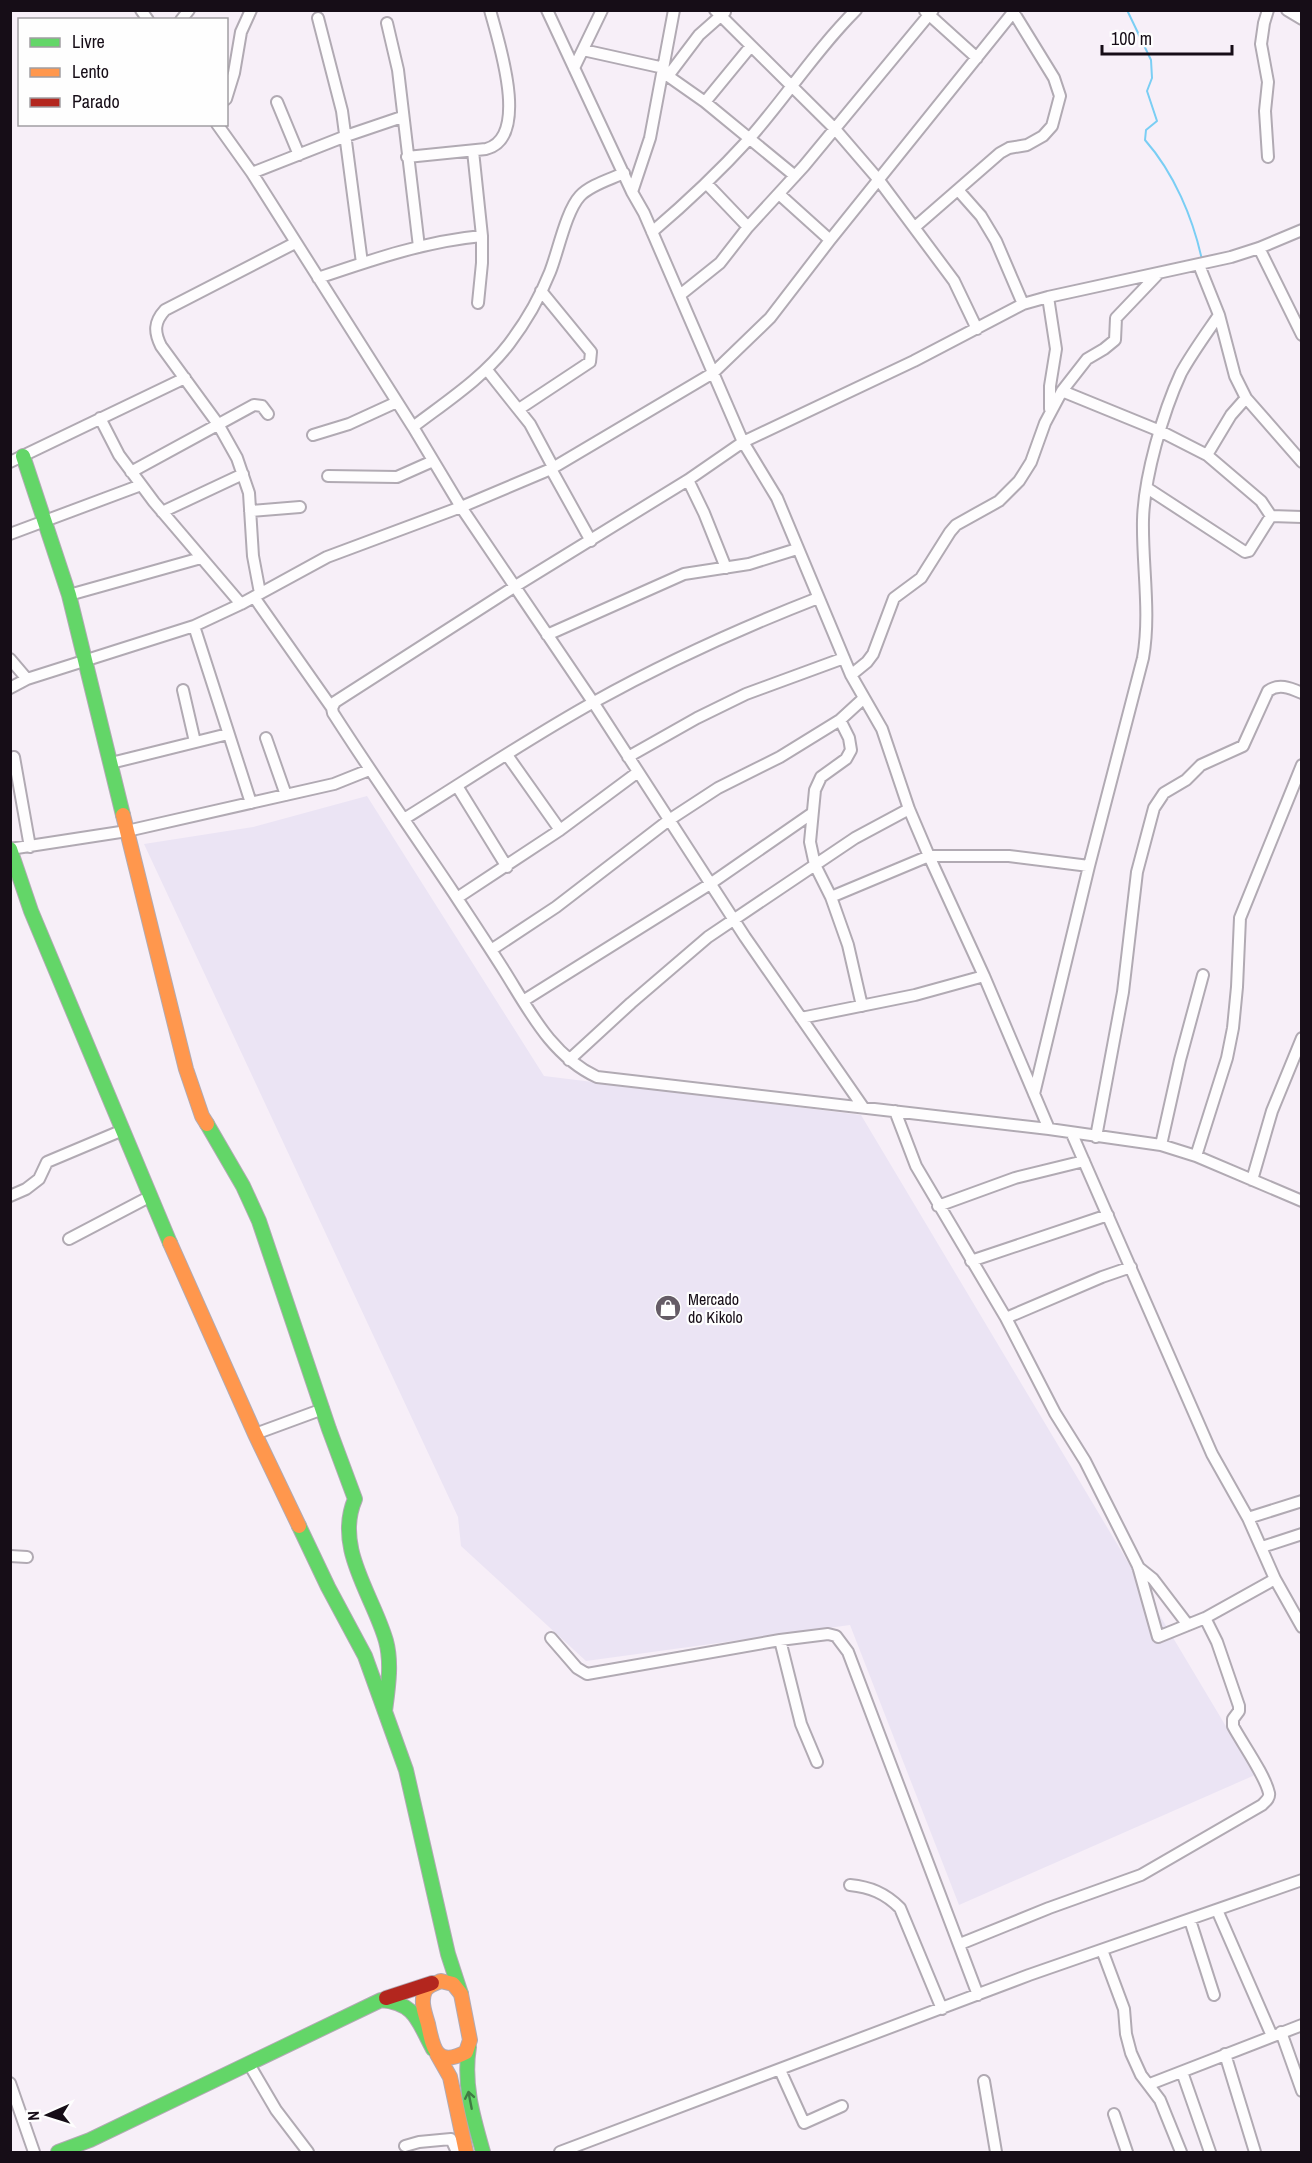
<svg xmlns="http://www.w3.org/2000/svg" width="1312" height="2163" font-family="'Archivo Narrow',sans-serif">
	<rect width="100%" height="100%" fill="#f7eff8"/>
	<path fill="#ebe4f4" d="M 367,796 L 544,1076 L 861,1115 L 1255,1775 L 959,1905 L 850,1625 L 586,1661 L 461,1546 L 458,1517 L 144,844 L 253,827 Z"/>
	<g fill="none" stroke-linecap="round" stroke-linejoin="round">
		<path stroke="#7acef4" stroke-width="2" d="M 1127,10 L 1151,60 L 1152,78 L 1147,91 L 1157,121 L 1146,130 L 1145,140 C 1174,173 1193,218 1202,260"/>
		<g stroke="#b1aab3" stroke-width="14">
			<path id="street" d="M 141,10 L 148,20
				M 547,10 L 632,192 L 644,213 L 743,442 L 777,498 L 851,675 L 882,729 L 909,809 L 929,856 L 984,976 L 1049,1129
				M 715,10 L 835,129 L 878,179 L 954,281 L 977,329
				M 1287,10 L 1302,19
				M 925,11 L 977,58
				M 318,18 L 342,111 L 362,263
				M 181,20 L 189,10
				M 387,23 L 398,70 L 419,247
				M 583,50 L 664,68
				M 574,68 L 602,10
				M 663,75 L 668,76 L 705,102 L 795,176
				M 668,76 L 699,35 L 725,12
				M 226,99 L 234,73 L 241,32 L 251,10
				M 277,102 L 299,155
				M 705,102 L 751,46
				M 217,124 L 252,173 L 413,427 L 461,507 L 593,702 L 745,937 L 863,1107
				M 473,151 L 482,236
				M 407,157 L 486,149 C 531,138 498,40 490,10
				M 1268,157 L 1265,111 L 1268,82 L 1261,44 L 1264,23 L 1268,10
				M 252,173 L 346,136 L 402,117
				M 706,183 L 748,227
				M 958,190 L 981,216 L 996,241 L 1023,304
				M 632,192 L 650,138 L 674,10
				M 779,194 L 830,240
				M 915,227 L 1000,153 L 1009,148 L 1027,145 L 1043,136 L 1052,126 L 1060,96 L 1054,78 L 1014,13
				M 652,232 C 686,203 719,172 749,139 C 786,97 816,50 856,10
				M 1259,248 L 1302,335
				M 1199,265 L 1219,315 L 1235,376 L 1246,398 L 1302,462
				M 318,278 C 371,260 426,241 482,236 L 482,263 L 478,303
				M 680,295 L 720,263 L 748,227 L 804,166 L 933,10
				M 1048,297 L 1056,349 L 1050,386 L 1050,409
				M 487,370 L 530,424 L 553,467
				M 1062,391 L 1160,431 L 1207,455 L 1261,501 L 1271,516
				M 519,409 L 590,362 L 591,352 L 541,291
				M 100,418 L 119,455 L 154,502 L 241,604
				M 413,427 C 447,401 483,378 509,344 C 525,323 540,297 550,272 C 558,252 566,211 580,196 C 590,185 611,179 624,173
				M 313,435 L 349,424 L 397,402
				M 1207,455 L 1231,415 L 1246,398
				M 10,462 L 185,378
				M 551,469 L 591,541
				M 131,472 L 254,405 L 262,406 L 268,414
				M 328,476 L 397,477 L 433,461
				M 688,480 L 704,513 L 726,568
				M 1147,488 L 1245,552 L 1249,551 L 1271,516
				M 250,511 L 300,507
				M 162,512 L 243,474
				M 1271,516 L 1302,517
				M 10,534 L 141,485
				M 260,593 L 253,556 L 249,493 L 237,458 L 218,424 L 161,346 C 154,332 154,322 165,310 L 295,243
				M 69,595 L 201,558
				M 254,597 L 332,708 L 333,713 C 372,774 413,832 453,892 C 470,918 488,945 505,972 C 530,1012 552,1056 597,1077 L 1049,1129 L 1161,1145 L 1196,1156 L 1302,1201
				M 194,626 L 251,803
				M 547,635 L 684,574 L 749,564 L 797,549
				M 10,659 L 27,679 L 194,626 L 241,604 L 327,557 L 461,507 L 551,469 L 713,373 L 770,318 L 830,240 L 1015,10
				M 851,675 L 867,662 L 873,654 L 894,598 L 921,578 L 950,532 L 956,525 L 999,501 L 1019,481 L 1031,462 L 1045,423 L 1062,391 L 1087,359 L 1104,349 L 1115,340 L 1116,318 L 1157,275
				M 10,688 L 27,679
				M 183,690 L 195,742
				M 332,708 L 335,702 L 514,587 L 688,480 L 743,442 L 914,361 L 1023,304 L 1048,297 L 1231,257 L 1259,248 L 1302,230
				M 840,720 L 849,738 L 851,750 L 846,759 L 821,777 L 815,790 L 810,842 L 815,865 L 831,897 L 848,945 L 862,1006
				M 266,738 L 286,795
				M 507,755 L 560,830
				M 14,757 L 30,847
				M 628,757 L 697,718 L 746,694 L 844,658
				M 111,763 L 228,734
				M 457,786 L 507,867
				M 404,819 C 467,780 529,738 594,702 C 666,662 741,628 818,598
				M 10,849 L 127,831 L 334,784 L 369,770
				M 831,897 L 929,856 L 1009,856 L 1089,866
				M 457,898 L 560,830 L 638,772
				M 491,950 L 556,907 L 669,820 L 718,788 L 780,757 L 840,720 L 864,698
				M 523,1001 L 710,884 L 811,814
				M 801,1018 L 915,995 L 984,976
				M 569,1060 L 631,1003 L 708,937 L 855,838 L 909,809
				M 1034,1094 L 1089,866 L 1143,658 C 1151,613 1142,565 1143,520 C 1144,477 1163,412 1181,373 C 1192,353 1206,334 1219,315
				M 895,1111 L 916,1166 L 1006,1318 L 1055,1413 L 1085,1461 L 1138,1566 L 1158,1637 L 1205,1618 L 1275,1579
				M 1072,1134 L 1212,1454 L 1248,1518 L 1275,1579 L 1302,1627
				M 1096,1137 L 1123,992 L 1137,872 L 1154,808 L 1164,793 L 1186,780 L 1201,765 L 1243,746 L 1268,691 C 1279,683 1290,688 1302,693
				M 1161,1145 L 1180,1060 L 1203,975
				M 1196,1156 L 1227,1058 L 1233,1028 L 1237,987 L 1240,918 L 1302,765
				M 1252,1180 L 1272,1111 L 1302,1038
				M 10,1196 L 26,1189 L 39,1179 L 47,1162 L 123,1130
				M 938,1206 L 1015,1178 L 1084,1161
				M 69,1239 L 149,1197
				M 971,1261 L 1108,1215
				M 1006,1318 L 1102,1277 L 1131,1267
				M 255,1434 L 323,1409
				M 1248,1518 L 1302,1501
				M 1262,1547 L 1302,1534
				M 10,1556 L 27,1557
				M 1138,1567 L 1153,1579 L 1188,1625
				M 551,1638 L 577,1668 L 587,1674 L 780,1640 L 828,1634 L 836,1636 L 848,1652 L 978,1995
				M 780,1640 L 801,1724 L 817,1762
				M 850,1885 C 870,1887 885,1893 900,1908 L 942,2009
				M 1217,1910 L 1272,2036
				M 1190,1920 L 1214,1995
				M 960,1944 L 1049,1908 L 1141,1875 L 1262,1805 C 1266,1801 1270,1798 1269,1793 C 1265,1775 1242,1743 1233,1726 L 1233,1719 L 1239,1711 L 1239,1706 L 1217,1642 L 1205,1618
				M 1102,1950 L 1124,2009 L 1126,2034 L 1131,2053 L 1141,2075 L 1160,2100 L 1181,2152
				M 1281,2032 L 1302,2091
				M 1225,2054 L 1255,2152
				M 249,2064 L 276,2110 L 308,2152
				M 780,2070 L 804,2123 L 842,2106
				M 1182,2072 L 1210,2152
				M 984,2081 L 996,2152
				M 10,2083 L 34,2152
				M 1150,2084 L 1302,2025
				M 1114,2114 L 1127,2152
				M 405,2146 L 419,2142 L 451,2139 L 457,2152
				M 560,2152 L 1029,1975 L 1302,1880"/>
		</g>
		<g stroke="#b1aab3" stroke-width="16">
			<path id="fast" d="M 23,456 L 69,595 L 123,815
				M 10,849 L 31,911 L 170,1243
				M 207,1124 L 243,1186 L 259,1221 L 329,1429 L 355,1499 C 334,1548 373,1595 386,1641 C 392,1663 388,1688 385,1711
				M 299,1526 L 328,1587 L 365,1656 L 406,1770 L 448,1954 L 461,1994
				M 469,2047 C 463,2084 473,2117 483,2152
				M 58,2152 L 90,2140 L 381,2000 C 416,2003 418,2022 433,2049"/>
		</g>
		<g stroke="#b1aab3" stroke-width="16">
			<path id="slow" d="M 123,815 L 186,1069 L 202,1116 L 207,1124
				M 170,1243 L 255,1434 L 299,1526
				M 441,1981 L 453,1984 L 461,1994 L 470,2040 L 466,2052 C 436,2068 433,2048 428,2024 C 425,2014 420,2001 425,1991 C 428,1985 436,1983 441,1981 Z
				M 437,2054 L 450,2077 L 466,2152"/>
		</g>
		<g stroke="#b1aab3" stroke-width="16">
			<path id="jam" d="M 386,1998 L 432,1983"/>
		</g>
		<use href="#street" stroke="#fefdfe" stroke-width="10"/>
		<use href="#fast" stroke="#63d668" stroke-width="14"/>
		<use href="#slow" stroke="#ff974d" stroke-width="14"/>
		<use href="#jam" stroke="#b3261e" stroke-width="14"/>
	</g>
	<defs><path id="oneway-shaft" d="M-6 0H5M1.5-3L5.5 0L1.5 3" fill="none" stroke-width="1.6" stroke-linecap="round" stroke-linejoin="round" transform="scale(1.5)"/></defs>
	<use stroke="#407c44" href="#oneway-shaft" transform="translate(470 2100) rotate(-101)"/>
	<defs>
		<g id="shop-disc" transform="scale(1.35)"><circle r="9.5" fill="#655c66" stroke="#fefefe"/><path d="M-5-2.5h2.3a2.7 3.5 0 0 1 5.4 0H5L5.5 6h-11ZM-1.5-2.5h3a1.5 2.3 0 0 0-3 0Z" fill="#fff"/></g>
	</defs>
	<g fill-rule="evenodd">
		<use href="#shop-disc" x="668" y="1308"/>
	</g>
	<g text-anchor="middle" stroke-width="4.5" stroke-linejoin="round" paint-order="stroke">
		<g font-size="16" fill="#160d17" stroke="#fefefe" text-anchor="start">
			<text x="688" y="1305">Mercado<tspan x="688" dy="18">do Kikolo</tspan></text>
		</g>
	</g>
	<rect width="1312" height="2163" fill="none" stroke="#160d17" stroke-width="24"/>
	<rect x="18" y="18" width="210" height="108" fill="#fefefe" stroke="#a19ea2" stroke-width="1.5"/>
	<rect x="30" y="38" width="30" height="9" fill="#63d668" stroke="#a19ea2" stroke-width="1.5"/>
	<text x="72" y="48" font-size="18" fill="#160d17">Livre</text>
	<rect x="30" y="68" width="30" height="9" fill="#ff974d" stroke="#a19ea2" stroke-width="1.5"/>
	<text x="72" y="78" font-size="18" fill="#160d17">Lento</text>
	<rect x="30" y="98" width="30" height="9" fill="#b3261e" stroke="#a19ea2" stroke-width="1.5"/>
	<text x="72" y="108" font-size="18" fill="#160d17">Parado</text>
	<g transform="translate(48 2115) rotate(267)" stroke="#fefefe" stroke-width="4.5" paint-order="stroke">
	<path d="M0-4.5L10 22L0 15L-10 22Z" fill="#160d17"/>
	<text y="-9" font-size="16" font-weight="bold" text-anchor="middle" fill="#160d17">N</text>
	</g>
	<path d="M1102 45v9h130v-9" fill="none" stroke="#160d17" stroke-width="3"/>
	<text x="1111" y="45" font-size="18" fill="#160d17" stroke="#fefefe" stroke-width="4.5" paint-order="stroke">100 m</text>
</svg>
